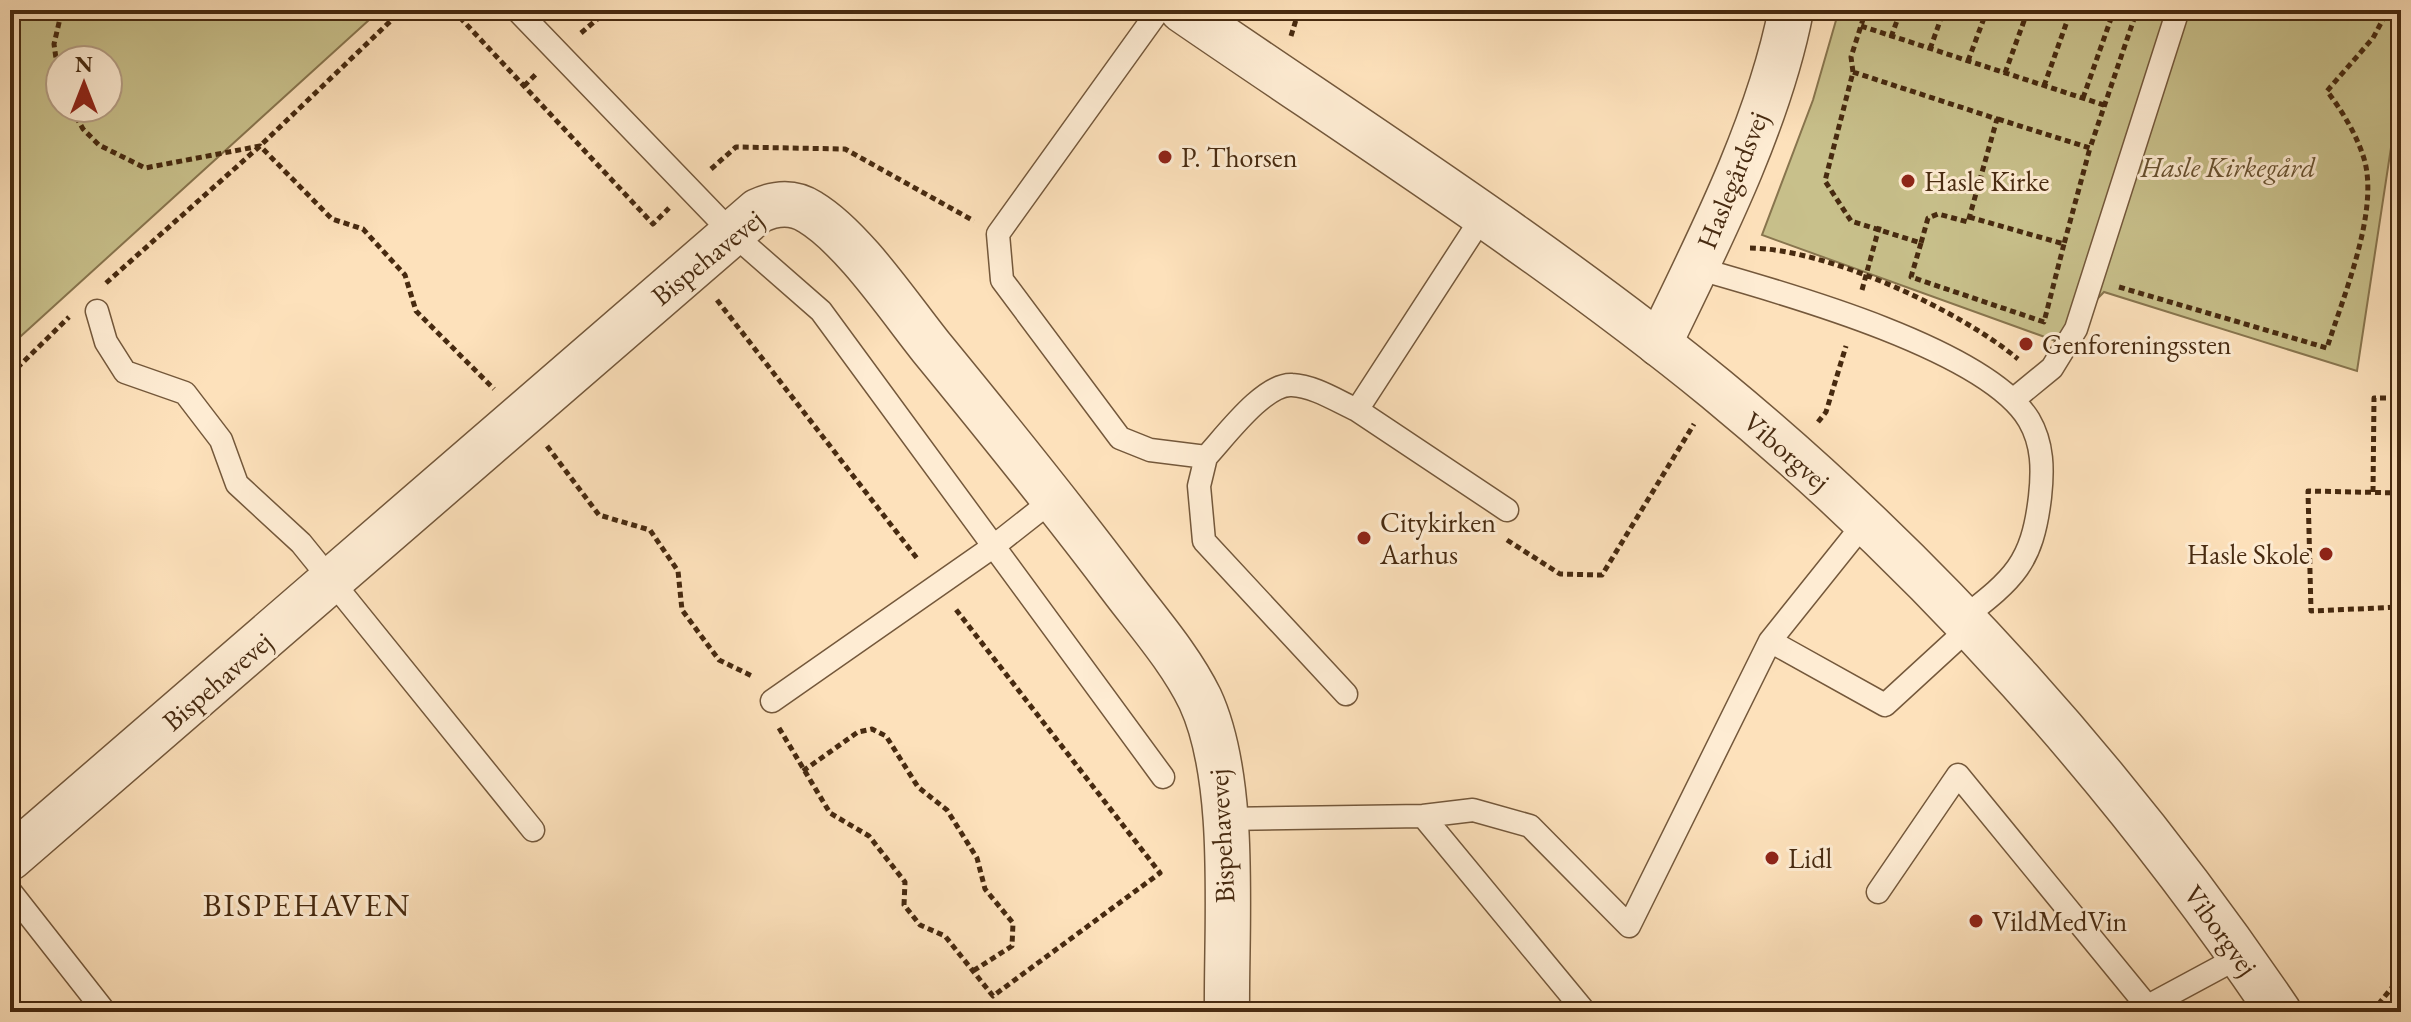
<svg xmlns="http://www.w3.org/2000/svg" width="2411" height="1022" font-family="'EB Garamond',serif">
	<rect width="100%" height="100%" fill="#fde1bb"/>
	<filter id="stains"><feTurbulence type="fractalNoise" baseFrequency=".0025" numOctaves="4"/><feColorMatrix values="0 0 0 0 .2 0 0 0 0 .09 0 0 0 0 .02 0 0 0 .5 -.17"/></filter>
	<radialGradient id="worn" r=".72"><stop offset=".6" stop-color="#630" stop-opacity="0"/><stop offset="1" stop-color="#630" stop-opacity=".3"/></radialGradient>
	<path fill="#c8c08b" stroke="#88754e" stroke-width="2" fill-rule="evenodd" d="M 10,10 L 380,10 L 10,346 ZM 60,60 L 108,60 L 108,108 L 60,108 Z
		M 1839,10 L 2401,10 L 2401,82 L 2357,371 L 2104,292 L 2056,341 L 1762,235 L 1813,100 Z"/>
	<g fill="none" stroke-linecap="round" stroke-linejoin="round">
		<g stroke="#74583b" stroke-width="25">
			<path id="service" d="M 517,10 L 733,234 L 821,311 L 1163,777
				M 1159,10 L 998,234 L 1002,280 L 1120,438 L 1150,450 L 1206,457 C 1224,438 1264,383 1292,385 C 1314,386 1337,401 1357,410 L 1483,216
				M 1696,268 C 1777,291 1986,348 2029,420 C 2043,444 2043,470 2040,497 C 2032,565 2013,579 1962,619
				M 97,311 L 106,342 L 125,372 L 185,393 L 221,440 L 237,484 L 301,543 L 533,830
				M 2013,400 L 2052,368 L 2076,329 L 2178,10
				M 1357,410 L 1507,510
				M 1206,457 L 1199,486 L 1204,541 L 1346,694
				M 1770,641 L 1885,705 L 1970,627
				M 772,701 L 994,546 L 1055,498
				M 1423,816 L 1585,1012
				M 1224,819 L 1423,816 L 1473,810 L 1530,826 L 1629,926 L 1770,641 L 1866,521
				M 10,891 L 105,1012
				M 1878,892 L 1958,775 L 2152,1012
				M 2137,1012 L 2241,956"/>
		</g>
		<g stroke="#74583b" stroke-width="47">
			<path id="minor" d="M 1659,344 C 1709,241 1769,123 1791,10
				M 10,858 L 758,211 C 775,203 793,201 810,212 C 853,238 899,307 931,347 C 995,425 1059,504 1120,585 C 1147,621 1180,658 1200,699 C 1238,781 1226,922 1227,1012"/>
		</g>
		<g stroke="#74583b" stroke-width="47">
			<path id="tertiary" d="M 1182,10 C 1361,133 1547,251 1716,389 C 1932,567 2122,780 2279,1012"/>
		</g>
		<path stroke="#472a10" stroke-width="5" stroke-dasharray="6 4" stroke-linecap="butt" d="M 453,10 L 653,224 L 669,208
			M 1861,26 L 2104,105
			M 581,33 L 608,10
			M 1291,36 L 1299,10
			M 1891,37 L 1901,10
			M 1930,49 L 1944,10
			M 1968,61 L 1987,10
			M 1853,72 L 1997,119 L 1968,222 L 1938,214 L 1928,218 L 1921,243 L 1851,221 L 1825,181 L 1853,72 L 1851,57 L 1866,10
			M 2005,73 L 2028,10
			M 524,86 L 538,72
			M 2044,86 L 2071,10
			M 60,87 L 54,44 L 62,10
			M 2083,98 L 2114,10
			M 71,108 L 83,129 L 99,145 L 145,168 L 260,146 L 332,219 L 363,229 L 405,275 L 416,311 L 494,389
			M 1998,119 L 2090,148 L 2137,10
			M 711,169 L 736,147 L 845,149 L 974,221
			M 1969,217 L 2064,244 L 2090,148
			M 1921,243 L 1911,277 L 2044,322 L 2064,244
			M 1750,248 C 1827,249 1958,309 2018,359
			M 106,283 L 260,146 L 402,10
			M 2119,287 L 2327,348 C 2343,297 2378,215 2365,162 C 2358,137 2343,112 2327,91 L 2373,38 L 2388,10
			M 1862,290 L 1880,224
			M 717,300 L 919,561
			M 10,375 L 69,317
			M 1818,422 L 1826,412 L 1846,346
			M 547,446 L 599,515 L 650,530 L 678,571 L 682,610 L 719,660 L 754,677
			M 2373,492 L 2374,398 L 2401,398
			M 2401,493 L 2308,491 L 2311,611 L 2401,607
			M 1507,540 L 1560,574 L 1602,575 L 1694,424
			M 779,728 L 830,813 L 869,836 L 905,882 L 904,905 L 920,925 L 945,936 L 993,996 L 1160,873 L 954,607
			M 803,771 L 858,732 L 872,729 L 886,736 L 918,787 L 947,810 L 977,858 L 985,889 L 1013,923 L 1012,946 L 973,971
			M 2372,1012 L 2394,985 L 2401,986"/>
		<use href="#service" stroke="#feecd3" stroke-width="22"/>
		<use href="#minor" stroke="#feecd3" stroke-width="44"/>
		<use href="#tertiary" stroke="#feecd3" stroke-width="44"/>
	</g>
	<g fill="#8f2418" stroke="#feecd3" stroke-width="3">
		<circle cx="1165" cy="157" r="8"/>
		<circle cx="1908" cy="181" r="8"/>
		<circle cx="2026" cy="344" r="8"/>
		<circle cx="1364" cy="538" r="8"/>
		<circle cx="2326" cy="554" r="8"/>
		<circle cx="1772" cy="858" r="8"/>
		<circle cx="1976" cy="921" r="8"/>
	</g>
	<g text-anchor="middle" stroke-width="6" stroke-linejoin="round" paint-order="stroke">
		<g font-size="28" fill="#472a10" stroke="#feecd3" text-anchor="start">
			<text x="1181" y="167">P. Thorsen</text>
			<text x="1924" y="191">Hasle Kirke</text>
			<text x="2042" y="354">Genforeningssten</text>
			<text x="1380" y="532">Citykirken<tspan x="1380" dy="32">Aarhus</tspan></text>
			<text x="2310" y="564" text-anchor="end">Hasle Skole</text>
			<text x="1788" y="868">Lidl</text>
			<text x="1992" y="931">VildMedVin</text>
		</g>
		<g font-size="28" font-style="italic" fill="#67502f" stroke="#feecd3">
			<text x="2228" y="177">Hasle Kirkegård</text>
		</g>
		<g font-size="28" fill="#472a10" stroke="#feecd3">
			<text transform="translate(1732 180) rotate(-68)" y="10">Haslegårdsvej</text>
			<text transform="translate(707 257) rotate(-39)" y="10">Bispehavevej</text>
			<text transform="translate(1787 451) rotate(41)" y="10">Viborgvej</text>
			<text transform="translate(217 681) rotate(-41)" y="10">Bispehavevej</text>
			<text transform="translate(1221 836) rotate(-93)" y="10">Bispehavevej</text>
			<text transform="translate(2221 930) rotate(54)" y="10">Viborgvej</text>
		</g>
		<g font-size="32" letter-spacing="2" fill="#472a10" stroke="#feecd3">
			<text x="307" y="916">BISPEHAVEN</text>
		</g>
	</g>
	<rect width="2411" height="1022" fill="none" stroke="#fde1bb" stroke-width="40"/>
	<rect x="12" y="12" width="2387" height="998" fill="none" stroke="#472a10" stroke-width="4"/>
	<rect x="20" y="20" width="2371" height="982" fill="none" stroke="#472a10" stroke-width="2"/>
	<g transform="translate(84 84)"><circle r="38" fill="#feecd3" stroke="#b59e85" stroke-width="2"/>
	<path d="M0-6L14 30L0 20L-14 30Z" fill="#8f2418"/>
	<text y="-12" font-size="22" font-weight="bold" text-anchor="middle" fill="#472a10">N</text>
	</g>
	<rect width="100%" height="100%" filter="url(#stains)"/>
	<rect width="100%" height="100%" fill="url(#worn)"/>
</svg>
